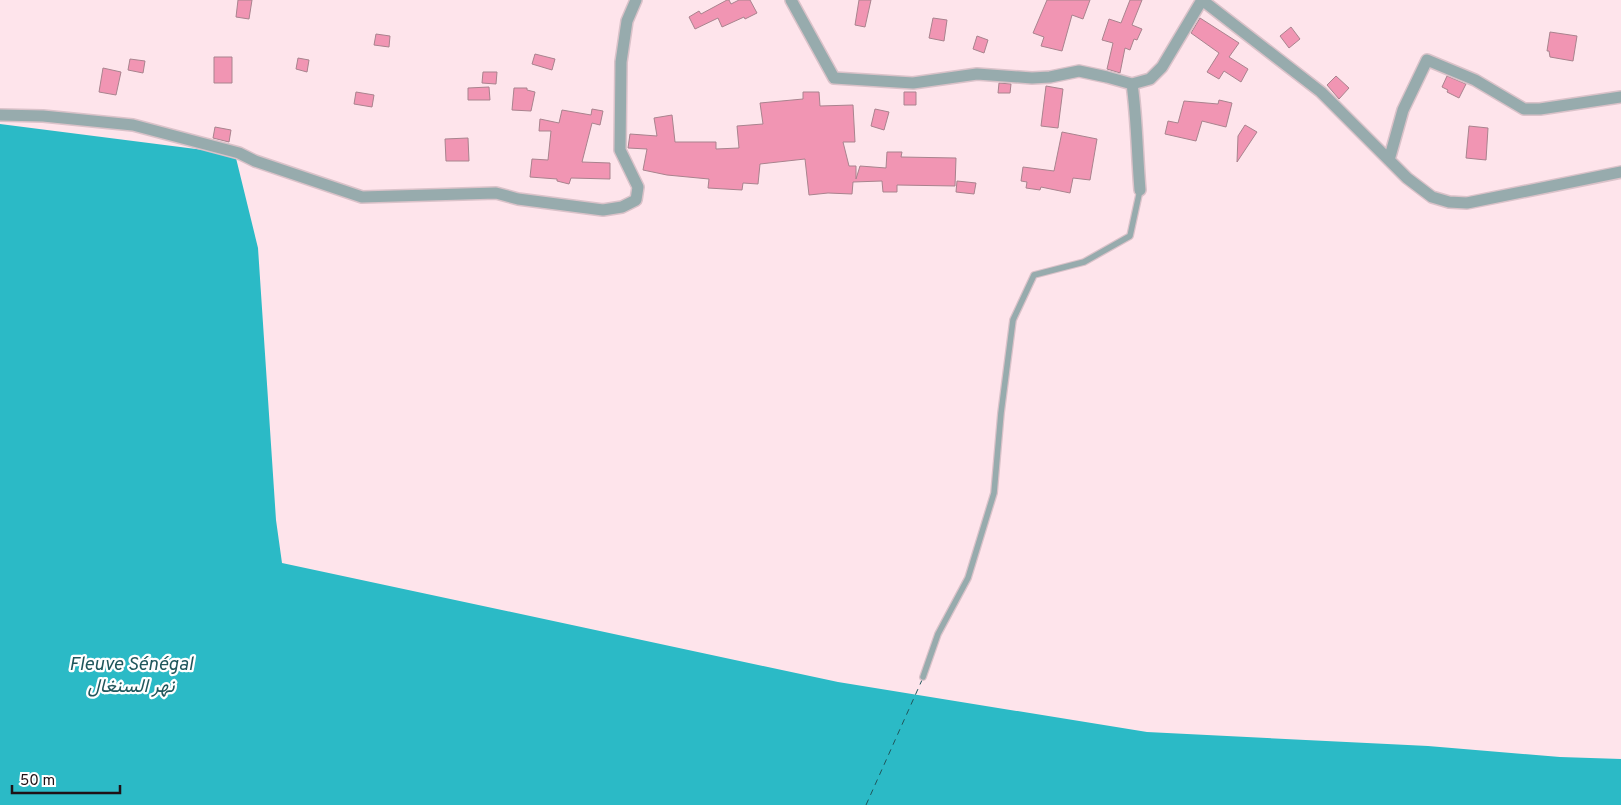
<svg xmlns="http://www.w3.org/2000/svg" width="1621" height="805" font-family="Overpass,Vazirmatn,sans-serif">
	<rect width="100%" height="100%" fill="#fee4eb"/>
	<path fill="#2bbac6" d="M 0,124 L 235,154 L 258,248 L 276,520 L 282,563 L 838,682 L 1147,732 L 1428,746 L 1560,757 L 1621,759 L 1621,805 L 0,805 Z"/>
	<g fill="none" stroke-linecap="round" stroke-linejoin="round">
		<path stroke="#20575c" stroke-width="1" stroke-dasharray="6 5" stroke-linecap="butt" d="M 866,805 L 922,680"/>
	</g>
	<path fill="#f195b3" stroke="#a9838e" d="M 238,0 L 252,0 L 249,19 L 236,17 Z
		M 727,0 L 729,0 L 731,4 L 739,0 L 750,0 L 757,13 L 745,19 L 744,17 L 722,27 L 718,18 L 695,29 L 689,17 L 699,11 L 701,14 Z
		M 859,0 L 871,0 L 865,27 L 855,25 Z
		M 1047,0 L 1090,0 L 1083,19 L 1072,15 L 1062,51 L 1041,46 L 1044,37 L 1033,33 Z
		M 1130,0 L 1142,0 L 1132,25 L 1142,29 L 1137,40 L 1134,39 L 1130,50 L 1125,48 L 1120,73 L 1107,69 L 1113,43 L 1102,40 L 1109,19 L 1121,23 Z
		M 933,18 L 947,20 L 944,41 L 929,38 Z
		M 1200,18 L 1239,43 L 1229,57 L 1248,69 L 1241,82 L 1224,71 L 1219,79 L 1207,72 L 1219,53 L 1191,33 Z
		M 1291,27 L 1300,39 L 1289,48 L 1280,36 Z
		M 1550,32 L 1577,36 L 1573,61 L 1550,57 L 1549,51 L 1547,51 Z
		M 376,34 L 390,36 L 389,47 L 374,45 Z
		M 977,36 L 988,40 L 984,53 L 973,49 Z
		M 535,54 L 555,59 L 552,70 L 532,64 Z
		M 214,57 L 232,57 L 232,83 L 214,83 Z
		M 298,58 L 309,60 L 307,72 L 296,69 Z
		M 130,59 L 145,61 L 143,73 L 128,70 Z
		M 103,68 L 121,72 L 116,95 L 99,92 Z
		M 483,72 L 497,72 L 496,84 L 482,83 Z
		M 1336,76 L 1349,88 L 1339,99 L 1327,85 Z
		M 1447,76 L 1466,84 L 1459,98 L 1447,92 L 1448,90 L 1442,87 Z
		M 999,83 L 1011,84 L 1010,93 L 998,93 Z
		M 1046,86 L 1063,89 L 1058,128 L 1041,126 Z
		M 489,87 L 490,100 L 468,100 L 468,88 Z
		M 514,88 L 527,88 L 527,90 L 535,92 L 531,111 L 512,110 Z
		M 356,92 L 374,95 L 372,107 L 354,104 Z
		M 803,92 L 819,92 L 820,106 L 853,105 L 855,142 L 843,142 L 849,166 L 856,166 L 856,179 L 860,166 L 886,168 L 887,152 L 902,152 L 901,157 L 956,158 L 955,186 L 897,185 L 897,192 L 883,192 L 882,181 L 853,182 L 852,194 L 828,193 L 809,195 L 805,159 L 760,164 L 758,184 L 743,183 L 742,190 L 708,188 L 709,179 L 667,175 L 643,170 L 647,149 L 628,148 L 630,134 L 657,136 L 654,118 L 672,115 L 675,142 L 716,142 L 716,149 L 739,148 L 737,126 L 763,124 L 760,103 L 803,99 Z
		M 904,92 L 916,92 L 916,105 L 904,105 Z
		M 1219,100 L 1232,103 L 1226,127 L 1202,121 L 1196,141 L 1165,134 L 1168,121 L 1178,123 L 1184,101 L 1218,104 Z
		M 592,109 L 603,111 L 600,125 L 592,123 L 582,162 L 610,163 L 610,179 L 571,178 L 569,184 L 557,181 L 557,179 L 530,177 L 532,159 L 548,160 L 551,131 L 539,131 L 540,119 L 559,123 L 562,110 L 591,115 Z
		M 875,109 L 889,112 L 884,130 L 871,126 Z
		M 1245,125 L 1257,132 L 1237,162 L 1238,136 Z
		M 1469,126 L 1488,128 L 1486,160 L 1466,158 Z
		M 215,127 L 231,130 L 229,142 L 213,138 Z
		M 1062,132 L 1097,139 L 1090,180 L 1073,178 L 1070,193 L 1041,187 L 1040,190 L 1026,188 L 1027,182 L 1021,181 L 1023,167 L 1054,171 Z
		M 468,138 L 469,161 L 446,161 L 445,139 Z
		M 957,181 L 976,183 L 974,194 L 956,192 Z"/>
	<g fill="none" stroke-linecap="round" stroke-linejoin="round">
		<g stroke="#dac2c9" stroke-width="8">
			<path id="lane" d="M 923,677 L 938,634 L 968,578 L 994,493 L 1001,413 L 1013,320 L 1034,275 L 1084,262 L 1130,236 L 1140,190"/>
		</g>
		<g stroke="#dac2c9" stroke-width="14">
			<path id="street" d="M 791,0 L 834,78 L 913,83 L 977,74 L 1032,78 L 1050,77 L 1079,71 L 1107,77 L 1132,84 L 1150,79 L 1162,67 L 1202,0
				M 1202,0 L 1321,92 L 1407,178 L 1432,197 L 1449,202 L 1467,203 L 1621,172
				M 1132,84 C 1137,119 1137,154 1140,190
				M 0,115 L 43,116 L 133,125 L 239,153 L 255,161 L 362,197 L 496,193 L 518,199 L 603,210 L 622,207 L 636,200 L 638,187 L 620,150 L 621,62 L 627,21 L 636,0
				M 1389,160 L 1403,110 L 1427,60 L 1475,80 L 1524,109 L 1540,109 L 1621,97"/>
		</g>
		<use href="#lane" stroke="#97abad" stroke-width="5.5"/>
		<use href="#street" stroke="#97abad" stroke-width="11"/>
	</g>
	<g text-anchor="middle" stroke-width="4.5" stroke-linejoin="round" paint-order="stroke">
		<g font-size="19" font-style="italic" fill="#20575c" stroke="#fff">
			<text x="131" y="670">Fleuve Sénégal<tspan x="131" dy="22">نهر السنغال</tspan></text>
		</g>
	</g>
	<path d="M12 785v8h108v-8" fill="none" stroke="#1f1115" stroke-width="2.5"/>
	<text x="20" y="785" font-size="15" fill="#1f1115" stroke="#ffffff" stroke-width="4" paint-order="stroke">50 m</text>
</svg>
